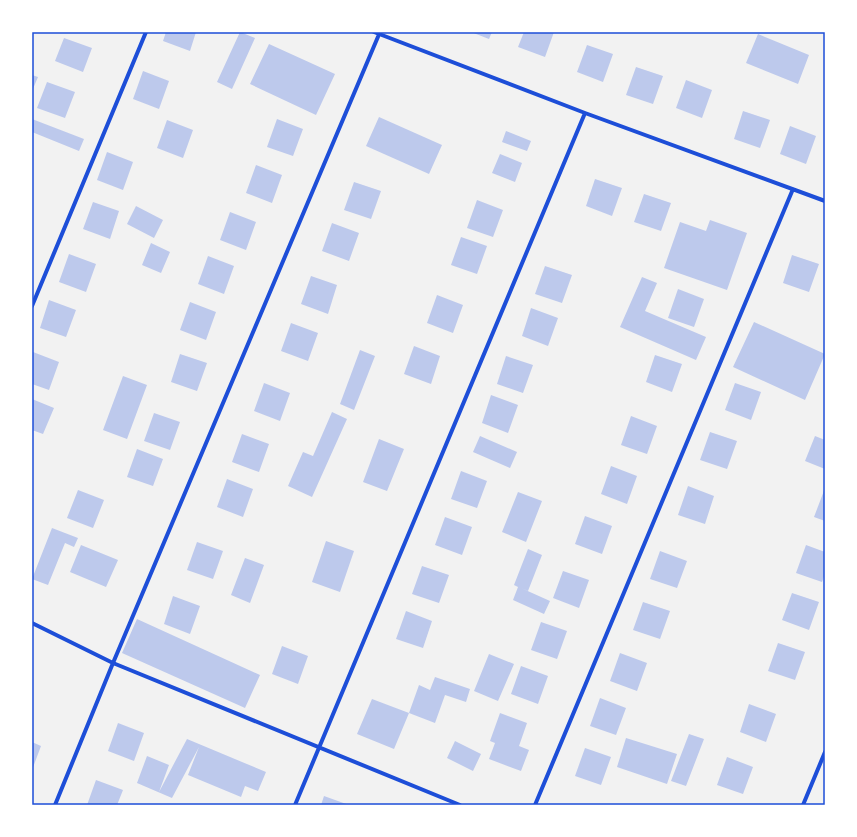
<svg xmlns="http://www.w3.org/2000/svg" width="857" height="837" font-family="'Times New Roman',serif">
	<rect width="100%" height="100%" fill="#f2f2f2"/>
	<path fill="#bdc9ec" d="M 166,32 L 196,32 L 190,51 L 163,41 Z
		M 240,32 L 255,38 L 232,89 L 217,82 Z
		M 471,32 L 492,32 L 489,39 Z
		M 524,32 L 554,32 L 545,57 L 518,47 Z
		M 758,34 L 809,55 L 798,84 L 746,63 Z
		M 64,38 L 92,48 L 83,72 L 55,61 Z
		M 269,44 L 335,74 L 316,115 L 250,84 Z
		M 587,45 L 613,54 L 603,82 L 577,72 Z
		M 636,67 L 663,76 L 653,104 L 626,95 Z
		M 143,71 L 169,81 L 159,109 L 133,99 Z
		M 32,75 L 38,77 L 32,91 Z
		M 686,80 L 712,90 L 702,118 L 676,108 Z
		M 47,82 L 75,92 L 65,118 L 37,108 Z
		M 743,111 L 770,120 L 760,148 L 734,139 Z
		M 379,117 L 442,145 L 429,174 L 366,146 Z
		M 32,119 L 84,139 L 79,151 L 32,132 Z
		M 277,119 L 303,129 L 293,156 L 267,147 Z
		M 167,120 L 193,130 L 183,158 L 157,148 Z
		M 790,126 L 816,136 L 806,164 L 780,154 Z
		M 506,131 L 531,141 L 527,151 L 502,142 Z
		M 107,152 L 133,162 L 123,190 L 97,180 Z
		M 500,154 L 522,163 L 515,182 L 492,173 Z
		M 256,165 L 282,175 L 272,203 L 246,193 Z
		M 595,179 L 622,188 L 612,216 L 586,206 Z
		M 354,182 L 381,191 L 371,219 L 344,210 Z
		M 644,194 L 671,203 L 661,231 L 634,222 Z
		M 477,200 L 503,210 L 493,237 L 467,228 Z
		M 93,202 L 119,211 L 110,239 L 83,229 Z
		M 136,206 L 163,220 L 154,238 L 127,224 Z
		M 230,212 L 256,222 L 246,250 L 220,240 Z
		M 710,220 L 747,233 L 727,290 L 664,268 L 680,222 L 706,231 Z
		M 332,223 L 359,233 L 349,261 L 322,251 Z
		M 461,237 L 487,246 L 477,274 L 451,265 Z
		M 151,243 L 170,252 L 161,273 L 142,265 Z
		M 69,254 L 96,264 L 86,292 L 59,282 Z
		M 792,255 L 819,264 L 809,292 L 783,283 Z
		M 208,256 L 234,266 L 224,294 L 198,284 Z
		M 545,266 L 572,275 L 562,303 L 535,294 Z
		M 311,276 L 337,285 L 328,314 L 301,304 Z
		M 642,277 L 657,283 L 645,311 L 706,337 L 696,360 L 620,327 Z
		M 678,289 L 704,299 L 694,327 L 668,318 Z
		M 437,295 L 463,305 L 453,333 L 427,323 Z
		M 49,300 L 76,310 L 66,337 L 40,328 Z
		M 190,302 L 216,312 L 206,340 L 180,330 Z
		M 531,308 L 558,318 L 548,346 L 522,336 Z
		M 754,322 L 825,354 L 805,400 L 733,367 Z
		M 291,323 L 318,333 L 308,361 L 281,351 Z
		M 414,346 L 440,356 L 431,384 L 404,374 Z
		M 360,350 L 375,356 L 354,410 L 340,404 Z
		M 33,352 L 59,362 L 49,390 L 32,384 Z
		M 180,354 L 207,363 L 197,391 L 171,382 Z
		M 655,355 L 682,364 L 672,392 L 646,382 Z
		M 506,356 L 533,365 L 523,393 L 497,384 Z
		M 123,376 L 147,385 L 127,439 L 103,430 Z
		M 264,383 L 290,393 L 280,421 L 254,411 Z
		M 735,383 L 761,392 L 751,420 L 725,410 Z
		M 491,395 L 518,405 L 508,433 L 482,423 Z
		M 32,399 L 54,408 L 43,434 L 32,430 Z
		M 332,412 L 347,419 L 312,497 L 288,486 L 303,452 L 313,456 Z
		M 154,413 L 180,422 L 170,450 L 144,441 Z
		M 631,416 L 657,426 L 647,454 L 621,445 Z
		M 710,432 L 737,441 L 727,469 L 700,460 Z
		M 242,434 L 269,444 L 259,472 L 232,462 Z
		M 480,436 L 517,452 L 510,468 L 473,452 Z
		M 815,436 L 825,440 L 825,469 L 805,461 Z
		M 379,439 L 404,449 L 387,491 L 363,482 Z
		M 137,449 L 163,459 L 153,486 L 127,477 Z
		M 611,466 L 637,476 L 627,504 L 601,494 Z
		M 461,471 L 487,481 L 477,508 L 451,499 Z
		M 227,479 L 253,489 L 243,517 L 217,507 Z
		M 688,486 L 714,496 L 705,524 L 678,515 Z
		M 825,488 L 825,521 L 814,517 Z
		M 78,490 L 104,500 L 93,528 L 67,518 Z
		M 518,492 L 542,501 L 526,542 L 502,532 Z
		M 585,516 L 612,526 L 602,554 L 575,544 Z
		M 445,517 L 472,527 L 462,555 L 435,545 Z
		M 52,528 L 78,538 L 74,547 L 65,543 L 48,585 L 32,579 Z
		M 326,541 L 354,551 L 340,592 L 312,582 Z
		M 197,542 L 223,551 L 213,579 L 187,570 Z
		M 81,545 L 118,560 L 106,587 L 70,572 Z
		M 806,545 L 825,552 L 825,574 L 822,582 L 796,573 Z
		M 528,549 L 542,555 L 528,591 L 521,588 L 550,601 L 544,614 L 513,600 L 518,587 L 514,585 Z
		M 660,551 L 687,561 L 677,588 L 650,579 Z
		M 245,558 L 264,565 L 250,603 L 231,595 Z
		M 422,566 L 449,575 L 439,603 L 412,594 Z
		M 563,571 L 589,580 L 579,608 L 553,598 Z
		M 792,593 L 819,602 L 809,630 L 782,620 Z
		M 173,596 L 200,606 L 190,634 L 164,624 Z
		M 643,602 L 670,611 L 660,639 L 633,630 Z
		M 406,611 L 432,621 L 423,648 L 396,639 Z
		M 137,619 L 260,675 L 245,708 L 122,653 Z
		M 541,622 L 567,631 L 557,659 L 531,650 Z
		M 778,643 L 805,652 L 795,680 L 768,671 Z
		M 282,646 L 308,656 L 298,684 L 272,674 Z
		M 620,653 L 647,663 L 637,691 L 610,681 Z
		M 489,654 L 514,664 L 498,701 L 474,691 Z
		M 521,666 L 548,676 L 538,704 L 511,694 Z
		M 435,677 L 470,689 L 466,702 L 445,695 L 435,723 L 409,713 L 419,685 L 430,690 Z
		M 600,698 L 626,708 L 616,735 L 590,726 Z
		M 372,699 L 409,713 L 394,749 L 357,734 Z
		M 749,704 L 776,714 L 766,742 L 740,732 Z
		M 500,713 L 527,723 L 519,746 L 529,750 L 521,771 L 489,759 L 495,743 L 490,741 Z
		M 118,723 L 144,733 L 134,761 L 108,751 Z
		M 689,734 L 704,739 L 686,786 L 671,781 Z
		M 626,738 L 677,754 L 667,784 L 617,767 Z
		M 187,739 L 266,772 L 258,791 L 245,786 L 241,797 L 188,775 L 199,747 L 172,798 L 137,783 L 147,756 L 169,765 L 159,792 Z
		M 455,741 L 481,754 L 473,771 L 447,758 Z
		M 32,742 L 41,746 L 32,770 Z
		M 585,748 L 611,757 L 601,785 L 575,776 Z
		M 727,757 L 753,767 L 743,794 L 717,785 Z
		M 96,780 L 123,790 L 117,805 L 87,805 Z
		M 324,796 L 349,805 L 321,805 Z"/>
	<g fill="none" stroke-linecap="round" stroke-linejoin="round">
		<path stroke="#1d4ed8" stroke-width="4" d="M 374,32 L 585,113 L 825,201
			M 32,306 L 146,32
			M 32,623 L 113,663 L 460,805
			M 55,805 L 113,663 L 380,32
			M 295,805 L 585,113
			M 535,805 L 793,189
			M 803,805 L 825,752"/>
	</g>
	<rect width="857" height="837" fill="none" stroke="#ffffff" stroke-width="66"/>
	<rect x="33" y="33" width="791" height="771" fill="none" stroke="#1d4ed8" stroke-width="1.5"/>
</svg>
